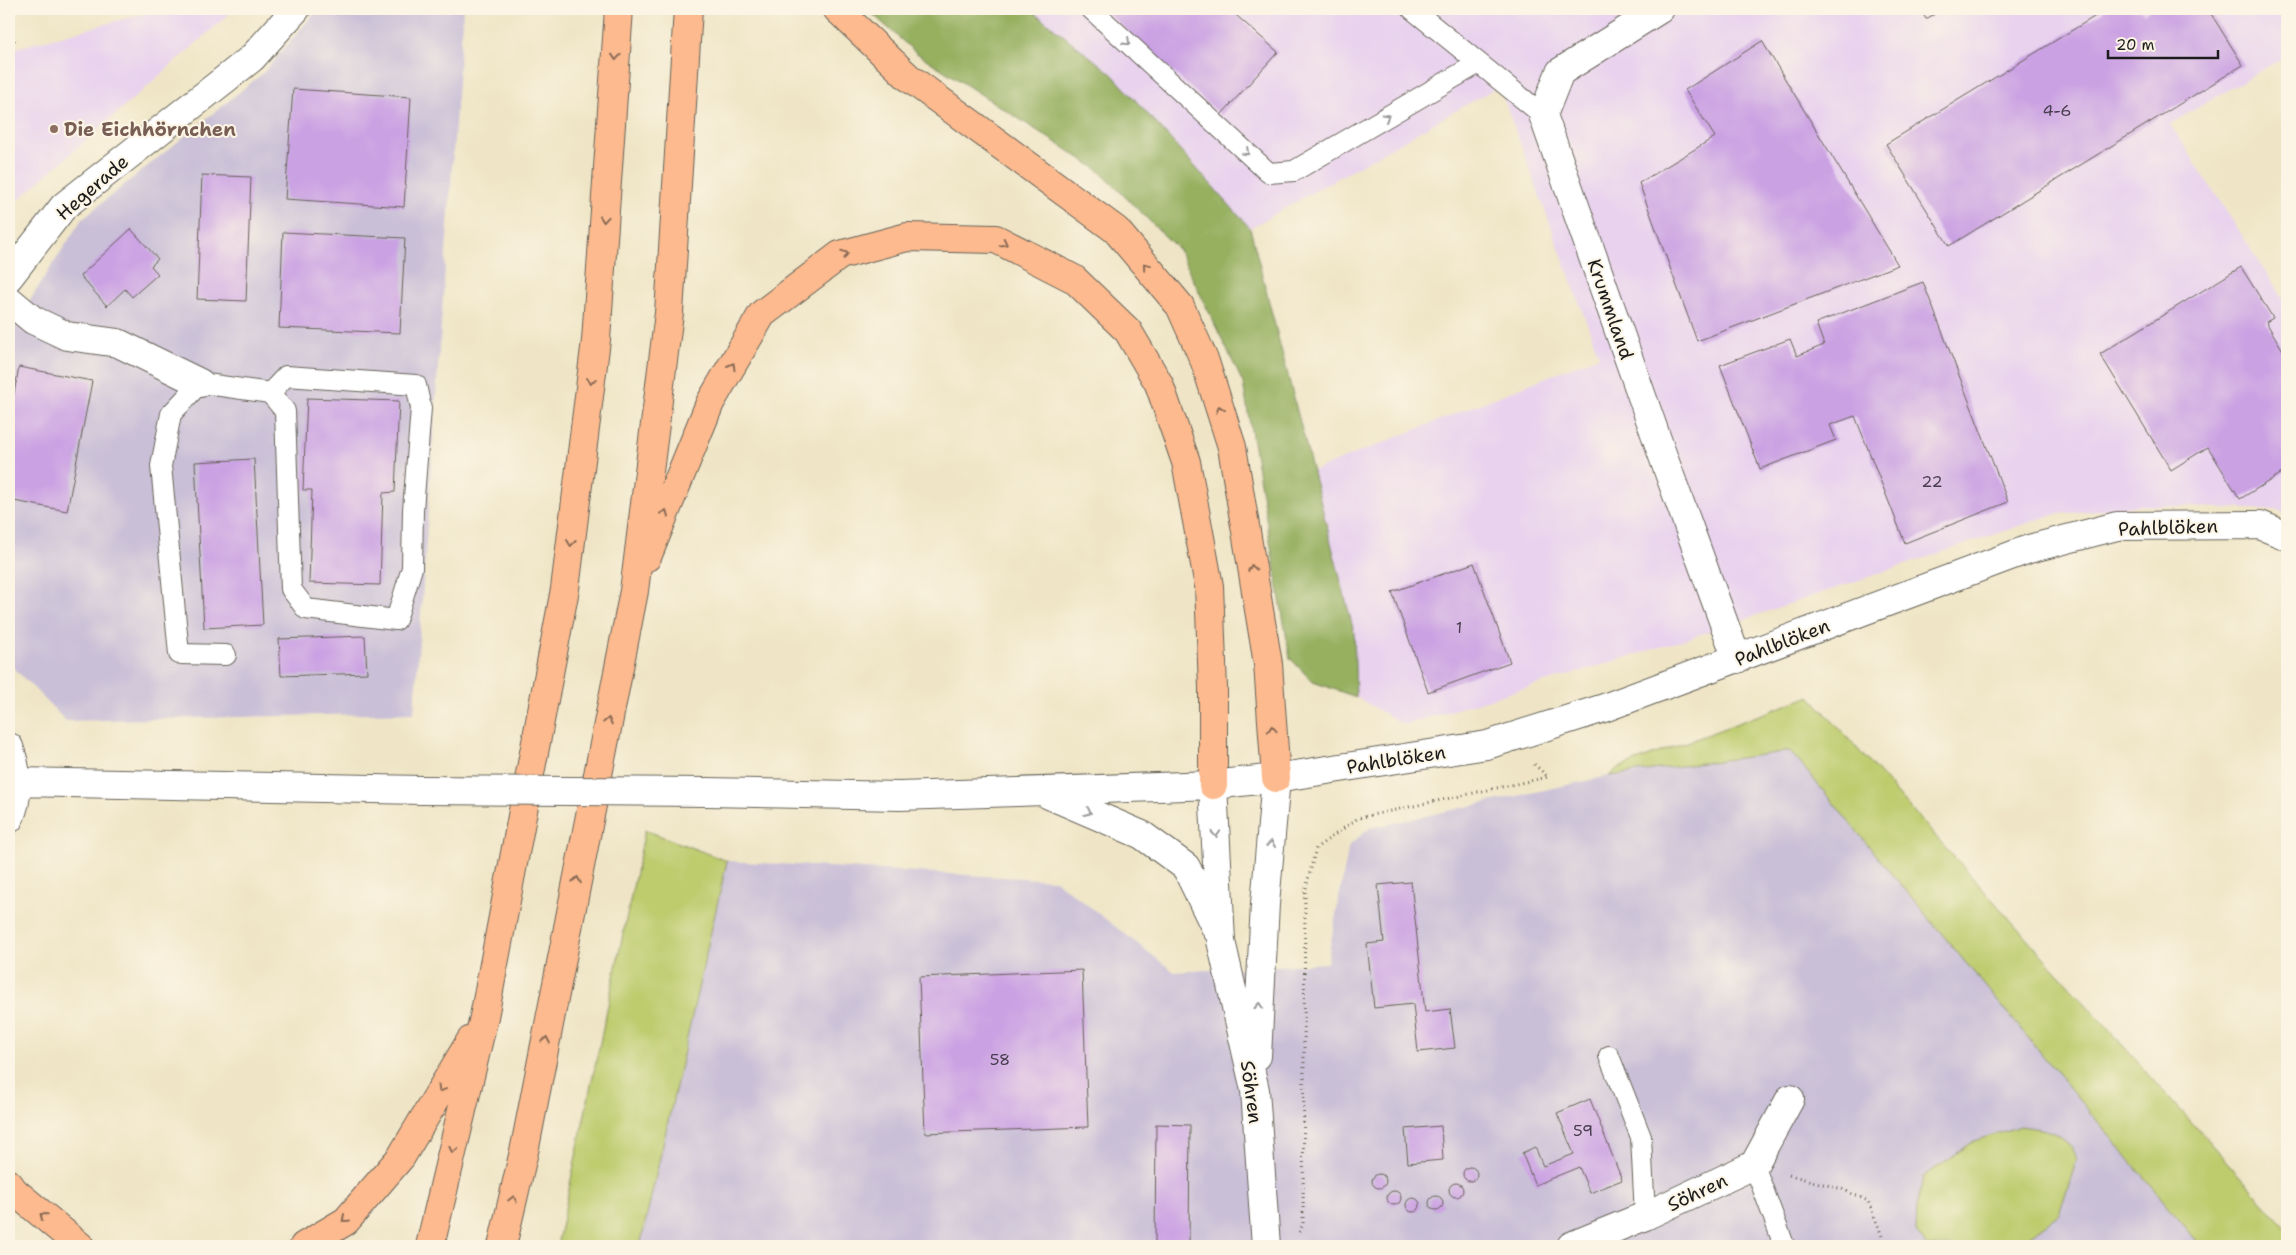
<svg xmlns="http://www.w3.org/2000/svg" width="2296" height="1255" font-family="'Shantell Sans',sans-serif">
	<rect width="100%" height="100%" fill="#fcf5e5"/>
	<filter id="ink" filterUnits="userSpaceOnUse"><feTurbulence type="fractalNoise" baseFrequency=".02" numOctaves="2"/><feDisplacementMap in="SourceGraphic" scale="10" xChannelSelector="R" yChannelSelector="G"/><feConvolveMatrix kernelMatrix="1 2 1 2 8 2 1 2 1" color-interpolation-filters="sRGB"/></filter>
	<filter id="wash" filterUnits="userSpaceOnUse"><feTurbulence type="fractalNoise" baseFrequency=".0096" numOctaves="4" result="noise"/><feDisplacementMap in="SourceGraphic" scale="20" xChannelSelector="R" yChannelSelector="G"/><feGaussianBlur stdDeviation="1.12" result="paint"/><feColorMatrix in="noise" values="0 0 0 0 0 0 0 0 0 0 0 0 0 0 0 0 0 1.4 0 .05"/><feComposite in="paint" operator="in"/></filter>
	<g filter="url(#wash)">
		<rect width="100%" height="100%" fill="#efe5c6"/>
		<path fill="#e8d2ee" d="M 161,9 L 235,9 L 9,208 L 9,50 Z
			M 1030,9 L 2287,9 L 2287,55 L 2170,124 L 2287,305 L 2287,514 L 2277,510 L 2144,505 L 2052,515 L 1680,641 L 1404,725 L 1356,697 L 1354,632 L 1313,471 L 1599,356 L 1499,86 L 1250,228 L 1112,74 Z"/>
		<path fill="#c9bfd7" d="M 318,9 L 463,9 L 414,713 L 66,721 L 9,663 L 9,333 L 82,219 L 263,73 Z
			M 1790,751 L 2201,1246 L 640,1246 L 727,861 L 1055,880 L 1174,972 L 1327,963 L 1349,845 L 1370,828 L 1609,776 Z"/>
		<path fill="#becc6e" stroke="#6d7445" d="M 1810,696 L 2287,1229 L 2287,1246 L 2201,1246 L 1790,751 L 1609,776 L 1618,768 Z
			M 645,830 L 727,861 L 640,1246 L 557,1246 Z
			M 2020,1126 C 2051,1131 2061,1128 2077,1159 L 2059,1214 L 2022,1241 L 2012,1246 L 1928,1246 L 1916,1231 L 1917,1207 L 1923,1177 L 1974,1141 Z"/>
		<path fill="#96b061" stroke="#59663e" d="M 867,9 L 1030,9 L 1112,74 L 1250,228 L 1354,632 L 1356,697 L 1313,682 L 1290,658 L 1243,383 L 1179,250 L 1097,169 L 915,52 Z"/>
		<g id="blocks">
			<path fill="#caa1e3" d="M 1103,9 L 1229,9 L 1278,52 L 1221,115 Z
				M 1920,9 L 1943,9 L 1926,19 Z
				M 2107,9 L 2141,9 L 2144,14 L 2152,9 L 2208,9 L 2243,65 L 1949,246 L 1886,144 Z
				M 1762,41 L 1898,265 L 1697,341 L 1639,183 L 1715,137 L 1685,90 Z
				M 293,89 L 411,97 L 404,207 L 285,199 Z
				M 202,175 L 251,177 L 246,301 L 197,299 Z
				M 131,229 L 158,259 L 151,266 L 158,274 L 132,297 L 125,289 L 107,306 L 80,276 Z
				M 283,232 L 405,238 L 400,333 L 279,328 Z
				M 2241,267 L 2273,318 L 2266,322 L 2287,357 L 2287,470 L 2240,499 L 2208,447 L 2171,470 L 2100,354 Z
				M 1923,282 L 2008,502 L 1905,543 L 1855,416 L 1830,425 L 1836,440 L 1760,469 L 1720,365 L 1790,339 L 1797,356 L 1824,345 L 1816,323 Z
				M 19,367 L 92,381 L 67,511 L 9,500 L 9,420 Z
				M 307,398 L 399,401 L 395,492 L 383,493 L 380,585 L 309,583 L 312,490 L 303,490 Z
				M 254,459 L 263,625 L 204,628 L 195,462 Z
				M 1474,563 L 1510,662 L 1428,692 L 1392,592 Z
				M 365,636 L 367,673 L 281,676 L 279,639 Z
				M 1411,882 L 1425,1012 L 1450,1009 L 1455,1048 L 1418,1052 L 1413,1004 L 1374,1008 L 1367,944 L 1384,942 L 1378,885 Z
				M 1082,970 L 1088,1127 L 925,1133 L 919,977 Z
				M 1590,1099 L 1622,1180 L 1590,1193 L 1579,1167 L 1535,1185 L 1522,1153 L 1535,1147 L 1543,1166 L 1574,1154 L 1557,1113 Z
				M 1156,1124 L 1190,1125 L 1189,1246 L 1155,1246 Z
				M 1441,1126 L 1443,1160 L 1408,1163 L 1405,1129 Z
				M1463 1174a7 7 0 1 1 14 0a7 7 0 1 1-14 0Z
				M1372 1181a7 7 0 1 1 14 0a7 7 0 1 1-14 0Z
				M1449 1190a7 7 0 1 1 14 0a7 7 0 1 1-14 0Z
				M1387 1198a7 7 0 1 1 14 0a7 7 0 1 1-14 0Z
				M1429 1203a7 7 0 1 1 14 0a7 7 0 1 1-14 0Z
				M1406 1205a7 7 0 1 1 14 0a7 7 0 1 1-14 0Z"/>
		</g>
	</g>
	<g filter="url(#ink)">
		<use href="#blocks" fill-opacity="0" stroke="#666258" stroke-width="1"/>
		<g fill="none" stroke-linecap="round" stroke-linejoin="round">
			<g stroke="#666258" stroke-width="22">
				<path id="lane" d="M 1091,9 L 1269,173 L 1294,171 L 1477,64
					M 1412,9 L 1543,115
					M 226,655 L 179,654 L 161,466 L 171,414 L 200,383 L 270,393 L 285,411 L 291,589 L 306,609 L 396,620 L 412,568 L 413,510 L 421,408 L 416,385 L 286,376 L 270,393
					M 1609,1056 L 1641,1137 L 1645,1216
					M 1754,1165 L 1784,1245"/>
			</g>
			<g stroke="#666258" stroke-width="30">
				<path id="street" d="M 1660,9 L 1560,72 L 1543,115 L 1665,462 L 1737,659
					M 9,277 L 64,206 L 252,58 L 296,9
					M 9,300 L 33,320 L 67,336 L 118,343 L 200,383
					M 9,747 C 18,770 20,797 9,819
					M 17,782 L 422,790
					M 1213,785 L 1221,941 L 1255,1090 L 1266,1246
					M 707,792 L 900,796 L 1213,785 L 1276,778 L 1487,745 L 1604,708 L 2029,549 L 2117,526 L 2260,525 L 2287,536
					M 1049,795 L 1142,835 L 1186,867 L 1216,929
					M 1257,1056 L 1265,904 L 1276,778
					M 1571,1246 L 1645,1216 L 1754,1165 L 1790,1099"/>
			</g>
			<g stroke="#666258" stroke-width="30">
				<path id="highway" d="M 837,9 L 908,77 L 1116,230 L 1180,306 L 1205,362 L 1232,447 L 1268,664 L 1276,778
					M 647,557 L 710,403 L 762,314 L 840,255 L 907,237 L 996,239 L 1074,279 L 1128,331 L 1159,384 L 1186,462 L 1209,586 L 1213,688 L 1213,785
					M 9,1184 L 14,1191 L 80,1246
					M 304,1246 L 346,1221 L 401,1157 L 471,1040
					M 430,1246 L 484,1017 L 565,589 L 596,340 L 619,9
					M 502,1246 L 525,1147 L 634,591 L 669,313 L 688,9"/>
			</g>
			<path stroke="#666258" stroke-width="3" stroke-dasharray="1 4" stroke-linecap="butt" d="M 9,21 L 15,44 L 9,45
				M 1789,1175 L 1842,1189 L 1868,1201 L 1886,1246
				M 1299,1232 L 1303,1224 L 1305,892 L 1316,848 L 1358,818 L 1548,777 L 1534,764"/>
			<use href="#lane" stroke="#fff" stroke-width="20"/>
			<use href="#street" stroke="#fff" stroke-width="28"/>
			<use href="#highway" stroke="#fcba8e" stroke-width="28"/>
			<g stroke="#666258" stroke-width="30" stroke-linecap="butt">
				<path id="street-bridge" d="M 422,790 L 707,792"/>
			</g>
			<use href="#street-bridge" stroke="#fff" stroke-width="28"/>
		</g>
		<defs><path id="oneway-chevron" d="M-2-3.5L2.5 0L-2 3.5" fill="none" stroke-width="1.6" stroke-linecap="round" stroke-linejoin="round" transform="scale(1.25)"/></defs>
		<g stroke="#999">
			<use href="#oneway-chevron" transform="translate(1127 42) rotate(43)"/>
			<use href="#oneway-chevron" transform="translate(1386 117) rotate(-30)"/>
			<use href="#oneway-chevron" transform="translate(1246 152) rotate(43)"/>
			<use href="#oneway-chevron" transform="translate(1088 812) rotate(24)"/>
			<use href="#oneway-chevron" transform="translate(1216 834) rotate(87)"/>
			<use href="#oneway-chevron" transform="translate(1271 844) rotate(-84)"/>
			<use href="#oneway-chevron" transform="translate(1259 1006) rotate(-87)"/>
		</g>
		<g stroke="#8c6b55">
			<use href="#oneway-chevron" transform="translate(616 57) rotate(94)"/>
			<use href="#oneway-chevron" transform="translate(604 219) rotate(94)"/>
			<use href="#oneway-chevron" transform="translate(1004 243) rotate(27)"/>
			<use href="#oneway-chevron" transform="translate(845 254) rotate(-19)"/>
			<use href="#oneway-chevron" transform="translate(1146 266) rotate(-130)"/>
			<use href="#oneway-chevron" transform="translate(732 366) rotate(-60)"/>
			<use href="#oneway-chevron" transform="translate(591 381) rotate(97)"/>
			<use href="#oneway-chevron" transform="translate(1220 409) rotate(-107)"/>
			<use href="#oneway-chevron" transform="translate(665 513) rotate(-68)"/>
			<use href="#oneway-chevron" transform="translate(571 543) rotate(97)"/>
			<use href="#oneway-chevron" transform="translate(1252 568) rotate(-100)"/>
			<use href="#oneway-chevron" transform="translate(608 721) rotate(-79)"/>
			<use href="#oneway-chevron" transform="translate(1272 729) rotate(-94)"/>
			<use href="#oneway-chevron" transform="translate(577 880) rotate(-79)"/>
			<use href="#oneway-chevron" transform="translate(546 1040) rotate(-79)"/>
			<use href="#oneway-chevron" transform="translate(441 1089) rotate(121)"/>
			<use href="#oneway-chevron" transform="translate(453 1150) rotate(103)"/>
			<use href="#oneway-chevron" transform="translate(513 1199) rotate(-77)"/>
			<use href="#oneway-chevron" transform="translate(43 1216) rotate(-141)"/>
			<use href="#oneway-chevron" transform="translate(345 1219) rotate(139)"/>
		</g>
	</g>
	<circle fill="#8d6e63" stroke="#fcf5e5" stroke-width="2" cx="54" cy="129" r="5"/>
	<g text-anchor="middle" stroke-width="4" stroke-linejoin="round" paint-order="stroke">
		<g font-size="16" fill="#483d4e">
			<text x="2057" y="116">4-6</text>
			<text x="1932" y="487">22</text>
			<text x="1459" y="633">1</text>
			<text x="1000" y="1065">58</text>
			<text x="1583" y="1136">59</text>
		</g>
		<g font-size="19" font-weight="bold" fill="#785e54" stroke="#fcf5e5" text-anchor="start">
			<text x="64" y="136">Die Eichhörnchen</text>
		</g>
		<g font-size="19" fill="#1c1c1c" stroke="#fcf5e5">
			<text transform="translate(92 187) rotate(-41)" y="7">Hegerade</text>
			<text transform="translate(1611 309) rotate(71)" y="7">Krummland</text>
			<text transform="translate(2168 527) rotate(-2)" y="7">Pahlblöken</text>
			<text transform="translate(1782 642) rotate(-21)" y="7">Pahlblöken</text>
			<text transform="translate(1396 759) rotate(-9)" y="7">Pahlblöken</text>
			<text transform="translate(1252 1092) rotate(82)" y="7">Söhren</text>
			<text transform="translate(1697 1192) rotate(-25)" y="7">Söhren</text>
		</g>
	</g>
	<rect width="2296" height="1255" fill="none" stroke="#fcf5e5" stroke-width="30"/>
	<path d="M2108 50v8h110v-8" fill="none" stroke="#1c1c1c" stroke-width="2.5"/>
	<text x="2116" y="50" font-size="15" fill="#1c1c1c" stroke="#fcf5e5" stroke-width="4" paint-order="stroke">20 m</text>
</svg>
